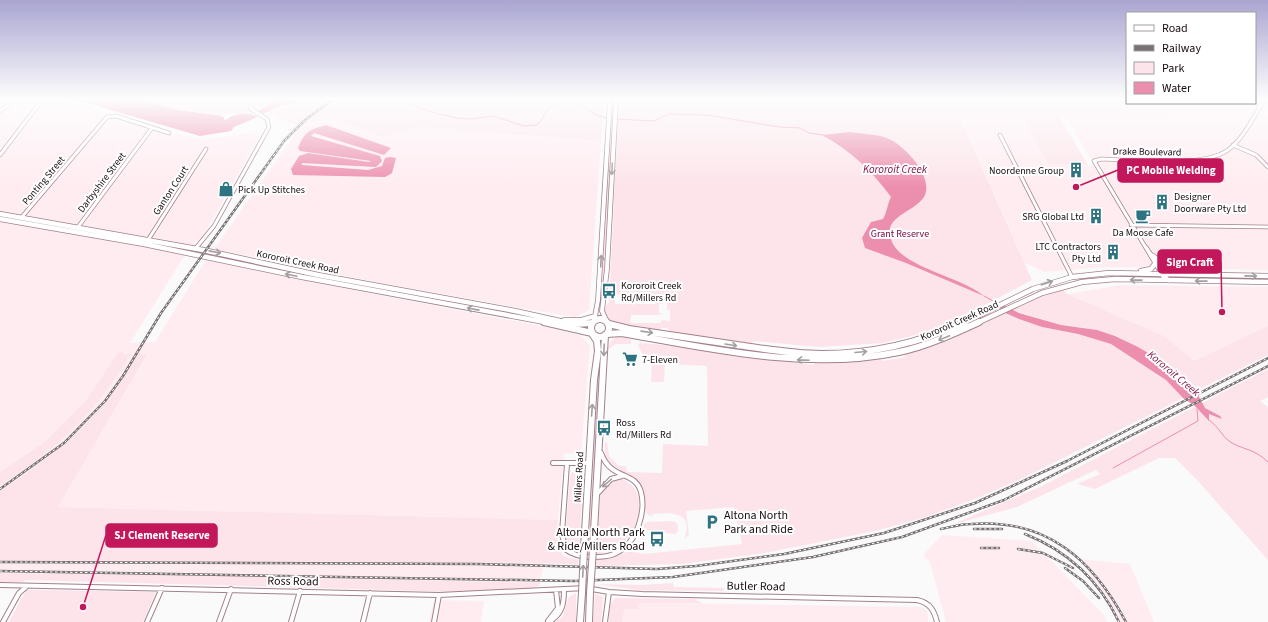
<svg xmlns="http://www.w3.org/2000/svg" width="1268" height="622" font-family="'Source Sans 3',sans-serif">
	<rect width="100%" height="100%" fill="#fafafa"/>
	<path fill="#ffecf1" d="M 0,100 L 60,100 L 106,111 L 101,117 L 174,136 L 177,133 L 201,140 L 255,132 L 260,136 L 201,240 L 195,242 L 181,261 L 130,343 L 155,342 L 206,260 L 275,275 L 556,329 L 581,336 L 590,346 L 581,453 L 564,454 L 558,520 L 58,507 L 147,356 L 140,353 L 123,381 L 105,404 L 75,435 L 41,463 L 0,491 L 0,485 L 50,449 L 131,353 L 118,352 L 86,400 L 46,441 L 0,472 Z
		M 1255,100 L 1268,100 L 1268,270 L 1105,267 L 1044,272 L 1025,263 L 958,113 L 972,117 L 1022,117 L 1048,164 L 1095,165 L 1066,118 L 1166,119 L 1179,103 L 1255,103 Z
		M 330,116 L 381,137 L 419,127 L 601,141 L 589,310 L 575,317 L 526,309 L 381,283 L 214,249 L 300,127 Z
		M 1121,285 L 1268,287 L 1268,326 L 1194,361 L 1164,336 L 1067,294 Z
		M 942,535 L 1032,541 L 1104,615 L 1107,622 L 946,622 L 930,562 L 923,555 Z
		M 1081,559 L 1130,564 L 1154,622 L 1119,622 Z
		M 0,561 L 423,561 L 544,563 L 540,583 L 193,575 L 0,573 Z
		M 434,600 L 484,601 L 481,622 L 429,622 Z
		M 615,602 L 922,607 L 927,611 L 929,622 L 613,622 Z"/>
	<path fill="#fce4ea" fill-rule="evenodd" d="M 138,100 L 604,100 L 601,141 L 419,127 L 381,137 L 330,116 L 300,127 L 267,113 L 217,115 L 185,110 Z
		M 619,100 L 1127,100 L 1127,103 L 1179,103 L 1166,119 L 1060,118 L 1088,165 L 1048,164 L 1022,117 L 972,117 L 958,114 L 1032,280 L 939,329 L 883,343 L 819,347 L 753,341 L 750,345 L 672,333 L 667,328 L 662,328 L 659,330 L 628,326 L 609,320 C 605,315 602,308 609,303 ZM 615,294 L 667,295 L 667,310 L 670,310 L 670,321 L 661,320 L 661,323 L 630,323 L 631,315 L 660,315 L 662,313 L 659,313 L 659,304 L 662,303 L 659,301 L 655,304 L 615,304 Z
		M 611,119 L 613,120 L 604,280 L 601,316 L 599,316 Z
		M 1063,290 L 1067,294 L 1164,336 L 1194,361 L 1268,326 L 1268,355 L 1196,391 L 1182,383 L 1164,368 L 1155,357 L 1115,336 L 1086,328 L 1061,325 L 1011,310 L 1038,298 Z
		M 1004,313 L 1042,327 L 1078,334 L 1111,344 L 1152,369 L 1166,380 L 1183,398 L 1021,479 L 975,499 L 923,518 L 875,531 L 765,553 L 682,564 L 596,566 L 596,560 L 616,557 L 628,551 L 644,554 L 742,544 L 734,507 L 686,511 L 689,535 L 684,539 C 695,512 671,512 653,514 L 652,516 L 648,515 C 640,505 647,492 638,482 C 632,474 621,474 613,469 C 609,467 606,460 603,457 L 605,455 L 605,442 L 607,442 L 609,456 L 619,466 L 626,466 L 627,472 L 662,473 L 663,444 L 708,446 L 707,366 L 665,364 L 664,382 L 651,382 L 652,363 L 650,357 L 643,355 L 638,345 L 640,343 L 687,347 L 738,356 L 739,355 L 814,365 L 814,363 L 857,362 L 880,359 L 882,361 L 905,357 L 904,354 L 948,341 Z
		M 622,336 L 631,339 L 631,344 L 616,344 L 608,349 C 609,342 614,337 622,336 Z
		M 600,340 L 602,343 L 590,553 L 587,553 Z
		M 118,352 L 124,352 L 123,354 L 131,353 C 100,408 54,453 0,485 L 0,472 L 46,441 L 86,400 Z
		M 139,353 L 147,355 L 58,507 L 558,520 L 557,548 L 564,556 L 578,560 L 578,565 L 544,563 L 467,562 L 0,561 L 0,491 C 56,455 107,412 139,353 Z
		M 1268,369 L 1268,397 L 1260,401 L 1268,407 L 1268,560 L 1198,481 L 1175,458 L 1159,458 L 1095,489 L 1077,484 L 1100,474 L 1096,470 L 1017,507 L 951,525 L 1042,486 Z
		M 577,471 L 581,473 L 583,477 L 579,553 L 571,551 L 565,542 L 570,477 L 572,472 Z
		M 616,478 C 649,483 642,524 624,542 C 617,549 607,552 597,554 L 600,493 L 611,480 Z
		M 673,521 C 678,522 679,527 677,533 L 675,534 L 644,530 L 644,524 L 647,522 Z
		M 0,573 L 193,575 L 540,583 L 539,586 L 534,588 L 461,592 L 24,580 L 23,582 L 0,582 Z
		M 673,583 L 674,587 L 724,588 L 723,591 L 637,590 L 597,584 L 640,585 Z
		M 26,590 L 39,590 L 156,592 L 143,622 L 9,622 Z
		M 576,593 L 576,622 L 556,622 L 563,616 L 569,597 Z
		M 595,593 L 603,597 L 601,622 L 593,622 Z
		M 616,598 L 694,599 L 702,603 L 638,603 L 638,609 L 624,609 L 622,622 L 609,622 C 609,613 608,603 616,598 Z"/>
	<path fill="#ec8fae" d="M 77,100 L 139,100 L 178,110 L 222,116 L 224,118 L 224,120 L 230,119 L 227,119 C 236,113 249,112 258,117 L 234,127 L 231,131 L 200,136 Z
		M 269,100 L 302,100 L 288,105 L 281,105 L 263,114 L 258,111 L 271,104 Z
		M 326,125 L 391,148 L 384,155 L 314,133 L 311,136 L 380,156 L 382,161 L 376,167 L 302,163 L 302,165 L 368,170 L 382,166 L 385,158 L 390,157 L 396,158 L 392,173 L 385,177 L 293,175 L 291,169 L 299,156 L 308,153 L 369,162 L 371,161 L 300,151 L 298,148 C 305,131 309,130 326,125 Z
		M 850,132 C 862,134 878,134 889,139 C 905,146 935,178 924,197 C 913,214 879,216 893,244 C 906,268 961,277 984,296 L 906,263 L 865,248 L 862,238 L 871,222 L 883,219 C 887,212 887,205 891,197 C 873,172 850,150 822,135 Z
		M 995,301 L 1019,313 L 1061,325 L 1097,330 L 1115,336 L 1138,347 L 1155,357 L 1164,368 L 1182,383 L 1196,391 L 1205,408 L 1220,416 L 1222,419 L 1209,414 L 1209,421 L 1195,406 L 1183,398 L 1166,380 L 1111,344 L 1078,334 L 1042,327 L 1019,319 L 1003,312 L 994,303 Z"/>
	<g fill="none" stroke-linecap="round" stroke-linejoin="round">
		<path stroke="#ec8fae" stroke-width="1" d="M 396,100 L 439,114 L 457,118 L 470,119 L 493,116 L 524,126 L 537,125 C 543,120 545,111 550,107 C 579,91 586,116 607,118
			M 616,119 L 654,121 L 669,114 L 707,115 L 779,127 L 800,128 L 809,133 L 823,135
			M 984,296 L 995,302
			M 1209,420 C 1219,427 1222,436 1229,441 C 1242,450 1254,448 1268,462
			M 1113,468 L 1198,421 L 1197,409"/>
		<g stroke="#a3818b" stroke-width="4.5">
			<path id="street-far1" d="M 0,111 L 15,100
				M 1000,135 L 1072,277
				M 1233,145 L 1256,155 L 1268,167
				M 0,155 L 42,100
				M 21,218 L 107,117 L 116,116 L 169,133
				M 1131,225 L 1268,227
				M 78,227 L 152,128
				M 148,240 L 206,149
				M 1146,247 L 1169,281
				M 196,248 L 214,226 L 269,127 L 267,119 L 251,109 L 251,103 L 255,100
				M 1165,280 L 1094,161 L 1101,159 C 1132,160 1203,168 1228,150 C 1244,138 1254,116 1264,100"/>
		</g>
		<g stroke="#a3818b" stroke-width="6">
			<path id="street" d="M 553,463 L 589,463
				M 567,464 L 562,533 L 565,549 C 573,555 581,557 591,557 C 600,557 610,557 618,552 C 637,542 646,512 641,492 C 635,470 611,481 601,453
				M 598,493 L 611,479 L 622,476
				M 0,585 L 439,595 L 586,588 L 609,592 L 642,594 L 917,600 C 930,603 934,610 937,622
				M 548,621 L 558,608 L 556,590
				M 3,622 L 19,593 L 26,587
				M 147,622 L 162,588
				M 219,622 L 231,589
				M 291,622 L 300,591
				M 363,622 L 370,593
				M 434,622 L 439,595
				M 549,622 C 563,613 564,604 564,589
				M 605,622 L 609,592"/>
		</g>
		<g stroke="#a3818b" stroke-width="5.5">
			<path id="secondary" d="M 564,320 L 581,320 L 595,316
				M 594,322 L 598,300 L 610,100
				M 607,322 L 602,311 L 607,269 L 616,100"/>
		</g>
		<g stroke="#a3818b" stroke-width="6">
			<path id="primary-far1" d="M 0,214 L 203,250 L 318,275 L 515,311 L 569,323
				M 0,219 L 144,244 L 302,277 L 550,323
				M 1153,256 L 1176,274
				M 1141,271 L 1151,269 L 1154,265
				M 963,323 L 1033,289 L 1072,277 L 1109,273 L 1268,276
				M 977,323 L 1042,293 L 1082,282 L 1115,279 L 1268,282"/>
		</g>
		<g stroke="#a3818b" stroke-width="8">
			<path id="primary" d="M591 328a9 9 0 1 1 18 0a9 9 0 1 1-18 0Z
				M 544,322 L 592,333
				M 564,322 L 575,324 L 592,323
				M 609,324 L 629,329 C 665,334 701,340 737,345 C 765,349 793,354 821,354 C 870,354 920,343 965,322
				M 607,334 L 622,333 C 712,349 808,371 899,352 C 927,346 953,334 979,322
				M 584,549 L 594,380 L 598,351 L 597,341 L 593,335
				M 593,549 L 605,335
				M 580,622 L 582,593
				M 589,622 L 590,593"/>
		</g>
		<use href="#street-far1" stroke="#fff" stroke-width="3"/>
		<use href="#street" stroke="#fff" stroke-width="4"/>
		<use href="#secondary" stroke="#fff" stroke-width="4"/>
		<use href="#primary-far1" stroke="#fff" stroke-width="4.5"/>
		<use href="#primary" stroke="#fff" stroke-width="6"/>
		<g stroke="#787174" stroke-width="2.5">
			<path id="rail" d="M 0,489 L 64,443 L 105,401 L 123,376 L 161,313 L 284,141 L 305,120 L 332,100
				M 941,529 C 951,527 961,524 971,524 C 1047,518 1093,560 1126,622
				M 974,529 L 1002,529
				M 1025,534 C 1068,551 1099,580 1119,622
				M 981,548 L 999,548
				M 1018,549 L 1043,553 L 1073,568
				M 0,562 L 478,564 L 657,569 L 696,566 L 784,554 L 884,533 L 975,503 L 1067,461 L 1268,358
				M 1065,568 L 1083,581 L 1099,598
				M 0,571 L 574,581 L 673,577 L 813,557 L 902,537 L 1004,500 L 1268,366"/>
		</g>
		<use href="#rail" stroke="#fff" stroke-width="1" stroke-dasharray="2.5" stroke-linecap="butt"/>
		<g stroke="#a3818b" stroke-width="8" stroke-linecap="butt">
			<path id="primary-bridge" d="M 582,593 L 584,549
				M 590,593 L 593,549"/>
		</g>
		<use href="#primary-bridge" stroke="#fff" stroke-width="6"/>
	</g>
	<defs><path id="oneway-shaft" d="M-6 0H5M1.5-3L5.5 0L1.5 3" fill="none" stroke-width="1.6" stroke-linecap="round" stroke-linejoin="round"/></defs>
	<g stroke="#a39e9f">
		<use href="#oneway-shaft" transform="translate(612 169) rotate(93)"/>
		<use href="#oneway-shaft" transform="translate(215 252) rotate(11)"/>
		<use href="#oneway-shaft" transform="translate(601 261) rotate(-87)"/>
		<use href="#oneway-shaft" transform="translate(291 275) rotate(-168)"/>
		<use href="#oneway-shaft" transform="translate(1251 276) rotate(1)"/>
		<use href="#oneway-shaft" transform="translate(1136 280) rotate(-179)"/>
		<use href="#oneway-shaft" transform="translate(1201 281) rotate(-179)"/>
		<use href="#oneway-shaft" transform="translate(1047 283) rotate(-18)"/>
		<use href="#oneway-shaft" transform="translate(473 309) rotate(-169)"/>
		<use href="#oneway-shaft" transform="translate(647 332) rotate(8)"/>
		<use href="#oneway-shaft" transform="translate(944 338) rotate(158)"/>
		<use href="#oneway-shaft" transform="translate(731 345) rotate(9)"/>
		<use href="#oneway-shaft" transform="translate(604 350) rotate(92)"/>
		<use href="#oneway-shaft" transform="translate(861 352) rotate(-5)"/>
		<use href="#oneway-shaft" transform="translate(803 360) rotate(-178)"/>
		<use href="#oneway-shaft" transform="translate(592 410) rotate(-86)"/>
		<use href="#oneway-shaft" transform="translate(607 483) rotate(138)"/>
		<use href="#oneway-shaft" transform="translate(583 571) rotate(-87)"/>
	</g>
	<linearGradient id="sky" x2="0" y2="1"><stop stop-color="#a9a5d1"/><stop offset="0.53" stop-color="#fdfdfd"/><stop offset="1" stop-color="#fdfdfd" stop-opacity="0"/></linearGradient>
	<rect width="1268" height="187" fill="url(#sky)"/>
	<defs>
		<g id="building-bare" transform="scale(1.2)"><path d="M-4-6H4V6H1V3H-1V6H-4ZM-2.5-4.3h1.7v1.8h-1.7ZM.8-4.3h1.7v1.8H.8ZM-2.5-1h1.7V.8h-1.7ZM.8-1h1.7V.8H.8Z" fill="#2e7382" stroke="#fff" stroke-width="2.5" paint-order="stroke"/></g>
		<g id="shop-bare" transform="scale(1.2)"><path d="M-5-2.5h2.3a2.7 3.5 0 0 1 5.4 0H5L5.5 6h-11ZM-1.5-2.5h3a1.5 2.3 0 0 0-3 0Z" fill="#2e7382" stroke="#fff" stroke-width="2.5" paint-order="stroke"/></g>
		<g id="cafe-bare" transform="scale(1.2)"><path d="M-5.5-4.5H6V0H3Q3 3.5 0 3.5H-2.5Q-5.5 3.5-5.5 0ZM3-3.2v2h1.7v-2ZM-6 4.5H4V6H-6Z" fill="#2e7382" stroke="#fff" stroke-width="2.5" paint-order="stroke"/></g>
		<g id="bus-bare" transform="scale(1.2)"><path d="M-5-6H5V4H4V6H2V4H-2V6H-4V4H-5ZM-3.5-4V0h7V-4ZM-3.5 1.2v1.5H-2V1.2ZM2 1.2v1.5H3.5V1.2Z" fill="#2e7382" stroke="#fff" stroke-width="2.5" paint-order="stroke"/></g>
		<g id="supermarket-bare" transform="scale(1.2)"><path d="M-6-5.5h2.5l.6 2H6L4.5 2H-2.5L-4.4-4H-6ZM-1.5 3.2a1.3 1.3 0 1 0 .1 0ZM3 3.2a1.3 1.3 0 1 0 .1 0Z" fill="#2e7382" stroke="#fff" stroke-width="2.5" paint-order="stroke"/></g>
		<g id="parking-bare" transform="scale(1.2)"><path d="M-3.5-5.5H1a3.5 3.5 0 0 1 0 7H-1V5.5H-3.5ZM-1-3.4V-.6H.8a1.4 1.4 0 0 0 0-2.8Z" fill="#2e7382" stroke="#fff" stroke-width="2.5" paint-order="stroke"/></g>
	</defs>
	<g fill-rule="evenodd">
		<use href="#building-bare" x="1076" y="170"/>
		<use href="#shop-bare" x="226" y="189"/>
		<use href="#building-bare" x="1162" y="202"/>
		<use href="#building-bare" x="1096" y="216"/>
		<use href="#cafe-bare" x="1143" y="216"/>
		<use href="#building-bare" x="1113" y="252"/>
		<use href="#bus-bare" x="609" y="291"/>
		<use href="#supermarket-bare" x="630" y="359"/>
		<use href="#bus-bare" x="604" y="428"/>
		<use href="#parking-bare" x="712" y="522"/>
		<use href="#bus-bare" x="657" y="539"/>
	</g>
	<g text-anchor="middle" stroke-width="4" stroke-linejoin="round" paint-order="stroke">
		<g font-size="10" fill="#180c10" stroke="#fff">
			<text transform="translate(1147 151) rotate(1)" y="4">Drake Boulevard</text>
			<text transform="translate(43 180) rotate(-50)" y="4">Ponting Street</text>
			<text transform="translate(101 182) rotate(-53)" y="4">Darbyshire Street</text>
			<text transform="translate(170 190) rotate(-57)" y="4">Ganton Court</text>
			<text transform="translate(298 261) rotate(12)" y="4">Kororoit Creek Road</text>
			<text transform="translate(959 320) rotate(-24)" y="4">Kororoit Creek Road</text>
			<text transform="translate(578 477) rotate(-87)" y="4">Millers Road</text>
		</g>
		<g font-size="10" fill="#180c10" stroke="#fff" text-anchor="start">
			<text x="1064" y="174" text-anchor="end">Noordenne Group</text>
			<text x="238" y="193">Pick Up Stitches</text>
			<text x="1174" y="200">Designer<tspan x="1174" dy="12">Doorware Pty Ltd</tspan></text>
			<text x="1084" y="220" text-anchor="end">SRG Global Ltd</text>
			<text x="1143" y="236" text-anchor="middle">Da Moose Cafe</text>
			<text x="1101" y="250" text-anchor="end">LTC Contractors<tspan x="1101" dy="12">Pty Ltd</tspan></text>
			<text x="621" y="289">Kororoit Creek<tspan x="621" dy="12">Rd/Millers Rd</tspan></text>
			<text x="642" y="363">7-Eleven</text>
			<text x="616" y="426">Ross<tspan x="616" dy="12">Rd/Millers Rd</tspan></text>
		</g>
		<g font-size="10" fill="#77053e" stroke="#fff">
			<text x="900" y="237">Grant Reserve</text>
		</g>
		<g font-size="11" font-style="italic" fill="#7e1044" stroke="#fff">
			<text x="895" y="173">Kororoit Creek</text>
			<text transform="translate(1174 373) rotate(40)" y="4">Kororoit Creek</text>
		</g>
		<g font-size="12" fill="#180c10" stroke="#fff" text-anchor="start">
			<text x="724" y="519">Altona North<tspan x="724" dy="14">Park and Ride</tspan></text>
			<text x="645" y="536" text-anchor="end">Altona North Park<tspan x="645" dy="14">&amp; Ride/Millers Road</tspan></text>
		</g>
		<g font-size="12" fill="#180c10" stroke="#fff">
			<text transform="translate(293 581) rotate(1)" y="4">Ross Road</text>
			<text transform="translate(756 586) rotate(1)" y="4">Butler Road</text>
		</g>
	</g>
	<path fill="none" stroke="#c2185b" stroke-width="1.5" d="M1076 187L1118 170M1222 312L1221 262M83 607L106 535"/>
	<g fill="#c2185b" stroke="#fff" stroke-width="1.5">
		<circle cx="1076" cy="187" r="4"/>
		<circle cx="1222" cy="312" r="4"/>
		<circle cx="83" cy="607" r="4"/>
	</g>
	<g fill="#c2185b" stroke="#c2185b" stroke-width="1.5">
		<rect x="1118" y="159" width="105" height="23" rx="4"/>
		<rect x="1158" y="250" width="63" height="23" rx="4"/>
		<rect x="106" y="524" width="111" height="23" rx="4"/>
	</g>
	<g font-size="11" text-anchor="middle" font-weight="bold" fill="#fff">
		<text x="1171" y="174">PC Mobile Welding</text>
		<text x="1190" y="266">Sign Craft</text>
		<text x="162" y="539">SJ Clement Reserve</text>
	</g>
	<rect x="1126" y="12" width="130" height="92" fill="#ffffff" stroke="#a39e9f"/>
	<rect x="1134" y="25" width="20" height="6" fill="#ffffff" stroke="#a39e9f"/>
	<text x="1162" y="32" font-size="12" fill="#180c10">Road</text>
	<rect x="1134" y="45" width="20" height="6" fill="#787174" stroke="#a39e9f"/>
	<text x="1162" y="52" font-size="12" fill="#180c10">Railway</text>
	<rect x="1134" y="62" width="20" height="12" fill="#fce4ea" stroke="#a39e9f"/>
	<text x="1162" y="72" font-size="12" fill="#180c10">Park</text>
	<rect x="1134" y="82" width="20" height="12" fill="#ec8fae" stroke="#a39e9f"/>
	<text x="1162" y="92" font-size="12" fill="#180c10">Water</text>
</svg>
